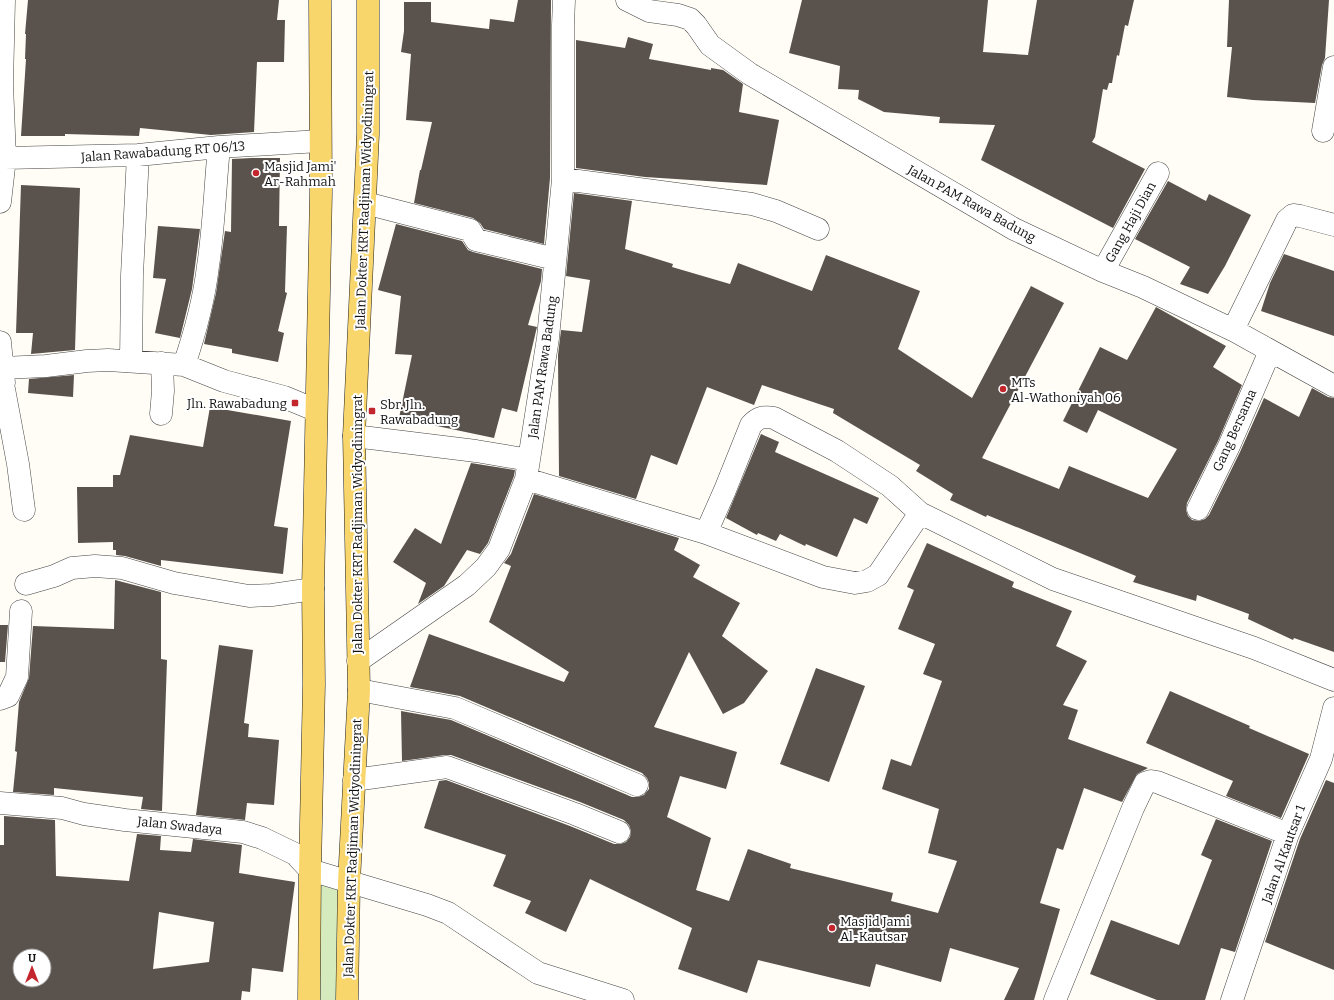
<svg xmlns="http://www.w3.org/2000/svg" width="1334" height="1000" font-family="Bitter,serif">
	<rect width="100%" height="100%" fill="#fffdf5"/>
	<path fill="#d5ebbd" d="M 310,870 L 349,882 L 347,1000 L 309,1000 Z"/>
	<path fill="#5a524d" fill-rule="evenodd" d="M 28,0 L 279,0 L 277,20 L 285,20 L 284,62 L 257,62 L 254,132 L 211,135 L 140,128 L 139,136 L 65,134 L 65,136 L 21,136 L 26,59 L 25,59 L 26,34 L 25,34 Z
		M 518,0 L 551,0 L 550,178 L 544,244 L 484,229 L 480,223 L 473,218 L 414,203 L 420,170 L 421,170 L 432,122 L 406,120 L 411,54 L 401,52 L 404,31 L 404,2 L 431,2 L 431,22 L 489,29 L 490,19 L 514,22 Z
		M 802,0 L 988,0 L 983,52 L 1028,55 L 1037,0 L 1134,0 L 1128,26 L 1125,25 L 1119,56 L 1117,55 L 1112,83 L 1109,83 L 1107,90 L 1103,89 L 1095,137 L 1092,142 L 1145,169 L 1113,228 L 981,160 L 995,125 L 939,123 L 940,117 L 884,112 L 858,99 L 859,90 L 838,89 L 840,66 L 789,53 Z
		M 1229,0 L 1329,0 L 1325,58 L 1322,65 L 1315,103 L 1253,100 L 1227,97 L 1232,47 L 1227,47 Z
		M 628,37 L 653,44 L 649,59 L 711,70 L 711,68 L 723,70 L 743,84 L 739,112 L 779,120 L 767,185 L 645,177 L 576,168 L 576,40 L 625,48 Z
		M 252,158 L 280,158 L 279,226 L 287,226 L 285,292 L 287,293 L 278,331 L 284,333 L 278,362 L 232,353 L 232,349 L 204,344 L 216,293 L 225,231 L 231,232 L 232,159 Z
		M 1168,181 L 1206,201 L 1209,194 L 1251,215 L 1225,266 L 1208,294 L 1180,284 L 1190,267 L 1135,239 Z
		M 21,185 L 80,188 L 75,350 L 31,354 L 33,333 L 16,333 Z
		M 574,193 L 632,201 L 625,249 L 673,264 L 672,267 L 730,284 L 738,263 L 812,291 L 826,255 L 920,291 L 898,349 L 972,398 L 1031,286 L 1064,303 L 982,458 L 1059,489 L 1069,466 L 1148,498 L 1177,449 L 1098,410 L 1087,433 L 1063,421 L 1100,347 L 1127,360 L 1156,307 L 1226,346 L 1213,367 L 1242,385 L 1218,441 L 1187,503 L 1186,510 L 1188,516 L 1192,520 L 1199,521 L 1205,519 L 1209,515 L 1240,452 L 1264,398 L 1299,417 L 1312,388 L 1328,397 L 1334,398 L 1334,652 L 1294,638 L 1293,640 L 1248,619 L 1249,614 L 1197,595 L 1196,601 L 1133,582 L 1136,576 L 987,515 L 986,517 L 950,500 L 953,494 L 916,471 L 920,465 L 833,413 L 834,409 L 762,385 L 754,405 L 707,387 L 677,465 L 651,455 L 636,499 L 559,476 L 558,355 L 561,330 L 582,332 L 590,280 L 566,276 Z
		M 396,224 L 462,241 L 468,250 L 473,252 L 542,269 L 541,281 L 528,325 L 537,327 L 536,331 L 517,412 L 502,408 L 494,438 L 399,418 L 412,355 L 395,354 L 401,296 L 378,290 Z
		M 158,226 L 200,229 L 192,289 L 180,338 L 155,333 L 166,279 L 153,278 Z
		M 1284,254 L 1334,271 L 1334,336 L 1261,311 L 1270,283 Z
		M 74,375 L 73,397 L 28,393 L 29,379 Z
		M 210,407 L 291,421 L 274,526 L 288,528 L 283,574 L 161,560 L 161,566 L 125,556 L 116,555 L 116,550 L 113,550 L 113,542 L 78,543 L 77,487 L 113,487 L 113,475 L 120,475 L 130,435 L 203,447 Z
		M 761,434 L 779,442 L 775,452 L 879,498 L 867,524 L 854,518 L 837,557 L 806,544 L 805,546 L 780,534 L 776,541 L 758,533 L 757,535 L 726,518 Z
		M 471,463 L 515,470 L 514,476 L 488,543 L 480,554 L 467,550 L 444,586 L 418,604 L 426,583 L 393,562 L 415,528 L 441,544 Z
		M 534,494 L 679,538 L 674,550 L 700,565 L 693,577 L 740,603 L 722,636 L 768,671 L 744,703 L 723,714 L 689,652 L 654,727 L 737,752 L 726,789 L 680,776 L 667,817 L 711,838 L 696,890 L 729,901 L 748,849 L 791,864 L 790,868 L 893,893 L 891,901 L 938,913 L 957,861 L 928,853 L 939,809 L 882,789 L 891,759 L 911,766 L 942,681 L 923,674 L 935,644 L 898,629 L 914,590 L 907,587 L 927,543 L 1014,582 L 1012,587 L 1072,611 L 1056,646 L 1087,661 L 1063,705 L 1078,710 L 1068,739 L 1148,768 L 1137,774 L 1122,802 L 1084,788 L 1063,850 L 1057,848 L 1040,903 L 1060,909 L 1034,1000 L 1004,1000 L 1019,968 L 950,948 L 941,982 L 876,964 L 870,987 L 758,960 L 747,993 L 678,969 L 692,928 L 590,879 L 566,932 L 525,913 L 531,901 L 493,886 L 506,855 L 424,828 L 439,781 L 446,780 L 570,826 L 614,844 L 620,844 L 626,842 L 630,837 L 631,831 L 629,825 L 624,820 L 580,802 L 451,755 L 445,755 L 402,761 L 401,711 L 451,720 L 632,797 L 638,797 L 644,795 L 649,789 L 649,783 L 647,778 L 642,773 L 460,696 L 410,687 L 429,634 L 564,682 L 569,672 L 489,622 L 511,566 L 504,563 L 511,554 Z
		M 115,580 L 161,592 L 161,659 L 167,660 L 162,811 L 141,809 L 143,797 L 54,788 L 54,795 L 13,792 L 17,752 L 15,751 L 19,702 L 29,678 L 33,626 L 114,629 Z
		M 0,625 L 8,625 L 5,662 L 0,662 Z
		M 219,645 L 253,650 L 244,723 L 249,724 L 248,737 L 279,740 L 274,805 L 247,803 L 245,820 L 196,815 Z
		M 816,668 L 865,686 L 829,782 L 780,764 Z
		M 1170,691 L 1250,726 L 1249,728 L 1309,754 L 1281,818 L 1226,796 L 1233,781 L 1146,743 Z
		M 1326,780 L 1334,783 L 1334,970 L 1265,942 L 1300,839 Z
		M 4,816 L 55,820 L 56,876 L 129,881 L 137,834 L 161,836 L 160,850 L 191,852 L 193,839 L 242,845 L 239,873 L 295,882 L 283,972 L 252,968 L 250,992 L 242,991 L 241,1000 L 0,1000 L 0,845 L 4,845 ZM 159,912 L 214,922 L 209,962 L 153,969 ZM 20,956 L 44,956 L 44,980 L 20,980 Z
		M 1216,819 L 1272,841 L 1235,952 L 1221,948 L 1205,1000 L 1157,1000 L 1090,974 L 1111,920 L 1179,945 L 1212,860 L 1201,855 Z"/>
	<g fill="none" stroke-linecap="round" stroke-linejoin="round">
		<g stroke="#444" stroke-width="23">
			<path id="street" d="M 627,0 L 649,11 L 678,15 L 690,19 L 696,25 L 710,45 L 750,74 L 1014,229 L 1103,271 L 1143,287 L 1233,330 L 1334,386
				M 1323,131 L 1334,67
				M 5,158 L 138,155 L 219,147 L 320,141
				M 563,179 L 752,204 L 776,211 L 818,229
				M 0,202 L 5,158 L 2,84 L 4,0
				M 365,203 L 470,230 L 476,240 L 555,259
				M 1103,271 L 1158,173
				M 1233,330 L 1287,220 L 1293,215 L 1300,216 L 1334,225
				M 0,342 L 4,383
				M 131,361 L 132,275 L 138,155
				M 184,365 C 195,333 204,300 208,266 C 214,227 215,187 219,147
				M 3,368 L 46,366 L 87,361 L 108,360 L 184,365 L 224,381 L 284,397 L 313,409 L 316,415
				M 4,389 L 18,464 L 24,510
				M 161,414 L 163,391 L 162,363
				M 354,436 L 476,451 L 529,460
				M 526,479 L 706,533 L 823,577 L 855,583 L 867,581 L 878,575 L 920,513
				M 1198,509 L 1229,446 L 1270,351
				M 706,533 L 725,490 L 751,425 C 758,417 764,416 774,418 L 837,451 L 890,486 L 920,513 L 1053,579 L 1254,648 L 1334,680
				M 26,584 L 54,576 L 72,568 L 95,566 L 122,568 L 174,583 L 249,596 L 272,595 L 313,589
				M 358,661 L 467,585 L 486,567 L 499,549 L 526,479 L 548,338 L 563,179 L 563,25 L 564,0
				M 359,690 L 455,708 L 637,785
				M 0,699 L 8,696 L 17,677 L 21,611
				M 354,780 L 447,767 L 575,814 L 619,832
				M 0,803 L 62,808 L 84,814 L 125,820 L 243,832 L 262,838 L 295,854 L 310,870 L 427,905 L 448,913 L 538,973 L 623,1000
				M 1055,1000 L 1133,808 L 1145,783 L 1151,781 L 1157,782 L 1288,834
				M 1232,1000 L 1288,834 L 1321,759 L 1334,708"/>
		</g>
		<g stroke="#222" stroke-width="23">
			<path id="primary" d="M 309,1000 L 310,870 L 314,684 L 313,589 L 321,192 L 320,0
				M 347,1000 L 349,882 L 359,690 L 354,436 L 368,134 L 368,0"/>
		</g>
		<use href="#street" stroke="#fff" stroke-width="22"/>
		<use href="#primary" stroke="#f9d66b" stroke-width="22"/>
	</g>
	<g fill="#c4262e" stroke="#fff" stroke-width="1.5">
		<circle cx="256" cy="173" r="4"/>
		<circle cx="1003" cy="389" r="4"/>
		<rect x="291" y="399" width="8" height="8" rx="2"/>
		<rect x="368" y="407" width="8" height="8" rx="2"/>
		<circle cx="832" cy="928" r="4"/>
	</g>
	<g text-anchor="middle" stroke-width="4" stroke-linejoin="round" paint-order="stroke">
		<g font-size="13" fill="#111" stroke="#fff">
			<text transform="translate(163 151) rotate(-4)" y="5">Jalan Rawabadung RT 06/13</text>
			<text transform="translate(364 200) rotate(-88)" y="5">Jalan Dokter KRT Radjiman Widyodiningrat</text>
			<text transform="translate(972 203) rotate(29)" y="5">Jalan PAM Rawa Badung</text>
			<text transform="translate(1130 222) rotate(-61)" y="5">Gang Haji Dian</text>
			<text transform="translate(542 367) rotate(-82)" y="5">Jalan PAM Rawa Badung</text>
			<text transform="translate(1234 430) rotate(-66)" y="5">Gang Bersama</text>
			<text transform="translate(357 524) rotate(-90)" y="5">Jalan Dokter KRT Radjiman Widyodiningrat</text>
			<text transform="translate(180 825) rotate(6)" y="5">Jalan Swadaya</text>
			<text transform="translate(352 848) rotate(-88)" y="5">Jalan Dokter KRT Radjiman Widyodiningrat</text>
			<text transform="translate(1283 854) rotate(-70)" y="5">Jalan Al Kautsar 1</text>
		</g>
		<g font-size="13" fill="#111" stroke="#fff" text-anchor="start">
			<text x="264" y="171">Masjid Jami'<tspan x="264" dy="15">Ar-Rahmah</tspan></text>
			<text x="1011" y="387">MTs<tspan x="1011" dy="15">Al-Wathoniyah 06</tspan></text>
			<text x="287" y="408" text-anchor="end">Jln. Rawabadung</text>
			<text x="380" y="409">Sbr. Jln.<tspan x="380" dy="15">Rawabadung</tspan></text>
			<text x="840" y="926">Masjid Jami<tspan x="840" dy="15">Al-Kautsar</tspan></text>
		</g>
	</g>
	<g transform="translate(32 968)"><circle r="19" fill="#ffffff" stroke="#a0a0a0"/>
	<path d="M0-3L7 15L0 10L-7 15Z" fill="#c4262e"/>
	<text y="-6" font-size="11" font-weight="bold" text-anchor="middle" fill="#111111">U</text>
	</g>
</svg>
